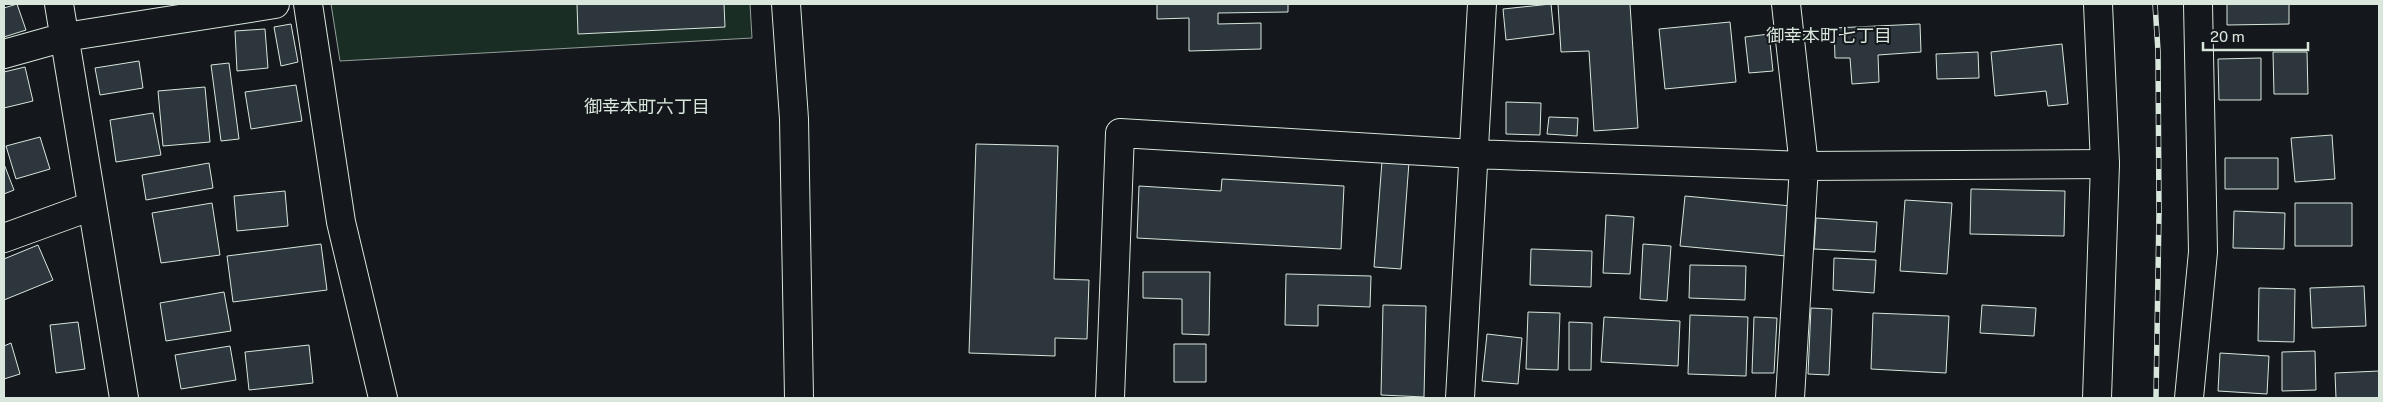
<svg xmlns="http://www.w3.org/2000/svg" width="2383" height="402" font-family="'Public Sans','Noto Sans JP',sans-serif">
	<rect width="100%" height="100%" fill="#14181c"/>
	<path fill="#1a2d24" stroke="#939e99" d="M 331,4 L 750,4 L 752,38 L 340,61 Z"/>
	<path fill="#2c363c" stroke="#d8e6dc" d="M 17,4 L 26,30 L 4,37 L 4,8 Z
		M 577,4 L 724,4 L 725,27 L 578,34 Z
		M 1157,4 L 1288,4 L 1288,12 L 1218,13 L 1218,24 L 1261,23 L 1261,49 L 1189,51 L 1189,18 L 1157,19 Z
		M 1551,4 L 1554,34 L 1506,40 L 1503,9 Z
		M 1558,4 L 1630,4 L 1638,128 L 1594,131 L 1589,51 L 1561,52 Z
		M 2227,4 L 2289,4 L 2289,24 L 2227,25 Z
		M 1730,22 L 1736,82 L 1665,89 L 1659,29 Z
		M 291,24 L 298,62 L 281,66 L 274,27 Z
		M 1920,24 L 1921,52 L 1878,55 L 1879,82 L 1852,84 L 1850,58 L 1835,58 L 1834,28 Z
		M 265,29 L 268,68 L 237,71 L 235,31 Z
		M 1769,34 L 1773,71 L 1749,73 L 1745,37 Z
		M 2062,44 L 2068,104 L 2048,106 L 2046,91 L 1995,96 L 1991,52 Z
		M 1978,52 L 1979,78 L 1937,79 L 1936,54 Z
		M 2273,52 L 2307,52 L 2308,94 L 2274,94 Z
		M 2261,58 L 2261,100 L 2219,100 L 2218,59 Z
		M 139,61 L 143,88 L 100,95 L 95,68 Z
		M 229,63 L 239,139 L 221,141 L 211,65 Z
		M 25,67 L 33,101 L 4,108 L 4,72 Z
		M 296,85 L 302,121 L 251,129 L 245,92 Z
		M 205,87 L 210,142 L 163,146 L 158,91 Z
		M 1506,102 L 1541,103 L 1540,135 L 1506,134 Z
		M 153,113 L 161,155 L 116,162 L 110,120 Z
		M 1549,117 L 1578,118 L 1577,136 L 1547,134 Z
		M 2332,135 L 2335,179 L 2295,182 L 2291,138 Z
		M 40,137 L 50,169 L 16,179 L 6,146 Z
		M 976,144 L 1058,146 L 1054,279 L 1089,280 L 1087,339 L 1055,338 L 1055,356 L 969,353 Z
		M 2225,158 L 2278,158 L 2278,189 L 2225,189 Z
		M 1382,161 L 1409,162 L 1401,269 L 1374,267 Z
		M 209,163 L 213,188 L 146,200 L 142,175 Z
		M 4,164 L 14,190 L 4,194 Z
		M 1222,179 L 1344,186 L 1341,249 L 1137,238 L 1139,186 L 1221,191 Z
		M 1971,189 L 2065,191 L 2064,236 L 1970,234 Z
		M 285,191 L 288,226 L 237,231 L 234,196 Z
		M 1685,196 L 1791,206 L 1786,256 L 1680,246 Z
		M 1905,200 L 1952,203 L 1947,274 L 1900,271 Z
		M 212,203 L 220,255 L 161,263 L 152,213 Z
		M 2295,203 L 2352,203 L 2352,246 L 2295,246 Z
		M 2234,211 L 2285,213 L 2284,249 L 2233,248 Z
		M 1606,215 L 1634,217 L 1630,274 L 1603,273 Z
		M 1816,218 L 1877,222 L 1875,252 L 1814,249 Z
		M 321,244 L 327,290 L 233,302 L 227,256 Z
		M 1643,244 L 1671,246 L 1667,301 L 1640,299 Z
		M 38,245 L 53,280 L 4,300 L 4,259 Z
		M 1531,249 L 1592,251 L 1591,287 L 1530,285 Z
		M 1834,258 L 1876,260 L 1874,293 L 1833,290 Z
		M 1690,265 L 1746,266 L 1745,300 L 1689,298 Z
		M 1143,272 L 1210,272 L 1209,335 L 1182,334 L 1182,299 L 1143,298 Z
		M 1286,274 L 1371,276 L 1370,307 L 1318,305 L 1318,326 L 1285,325 Z
		M 2364,286 L 2366,326 L 2312,328 L 2310,288 Z
		M 2259,288 L 2295,289 L 2294,342 L 2258,341 Z
		M 224,292 L 231,331 L 166,341 L 160,303 Z
		M 1383,305 L 1426,306 L 1424,397 L 1381,395 Z
		M 1982,305 L 2036,308 L 2034,336 L 1980,333 Z
		M 1811,308 L 1832,309 L 1829,375 L 1808,374 Z
		M 1528,312 L 1560,313 L 1558,370 L 1526,369 Z
		M 1873,313 L 1949,316 L 1946,373 L 1871,369 Z
		M 1690,315 L 1748,317 L 1746,376 L 1688,374 Z
		M 1604,317 L 1680,321 L 1678,366 L 1601,362 Z
		M 1754,317 L 1777,318 L 1774,373 L 1752,373 Z
		M 78,322 L 85,369 L 56,373 L 50,325 Z
		M 1569,322 L 1592,323 L 1591,370 L 1569,370 Z
		M 1487,334 L 1522,338 L 1518,384 L 1482,381 Z
		M 11,343 L 20,374 L 4,379 L 4,346 Z
		M 1174,344 L 1206,344 L 1206,382 L 1174,382 Z
		M 309,345 L 313,383 L 249,390 L 245,352 Z
		M 230,346 L 236,380 L 181,389 L 175,355 Z
		M 2315,351 L 2316,390 L 2282,391 L 2282,352 Z
		M 2220,353 L 2269,356 L 2267,394 L 2218,391 Z
		M 2379,371 L 2379,398 L 2336,398 L 2335,373 Z"/>
	<g fill="none" stroke-linecap="round" stroke-linejoin="round">
		<g stroke="#d8e6dc" stroke-width="30">
			<path id="street" d="M 59,4 L 124,398
				M 308,4 L 341,222 L 383,398
				M 786,4 L 794,119 L 799,398
				M 1786,4 L 1804,166 L 1790,398
				M 4,54 L 65,37 L 275,4
				M 4,238 L 92,206
				M 1110,398 L 1120,133 L 1474,154 L 1804,166 L 2105,164
				M 1460,398 L 1482,4"/>
		</g>
		<g stroke="#d8e6dc" stroke-width="30">
			<path id="secondary" d="M 2097,398 L 2105,164 L 2098,4
				M 2189,398 L 2203,252 L 2198,4"/>
		</g>
		<use href="#street" stroke="#14181c" stroke-width="28"/>
		<use href="#secondary" stroke="#14181c" stroke-width="28"/>
		<g stroke="#d8e6dc" stroke-width="5.5">
			<path id="rail" d="M 2155,4 L 2158,51 L 2159,213 L 2156,398"/>
		</g>
		<use href="#rail" stroke="#14181c" stroke-width="4" stroke-dasharray="11" stroke-linecap="butt"/>
	</g>
	<g text-anchor="middle" stroke-width="4" stroke-linejoin="round" paint-order="stroke">
		<g font-size="18" fill="#d8e6dc" stroke="#14181c">
			<text x="1829" y="42">御幸本町七丁目</text>
			<text x="647" y="113">御幸本町六丁目</text>
		</g>
	</g>
	<rect width="2383" height="402" fill="none" stroke="#d8e6dc" stroke-width="10"/>
	<path d="M2203 42v8h105v-8" fill="none" stroke="#d8e6dc" stroke-width="2.5"/>
	<text x="2210" y="42" font-size="15" fill="#d8e6dc" stroke="#14181c" stroke-width="4" paint-order="stroke">20 m</text>
</svg>
